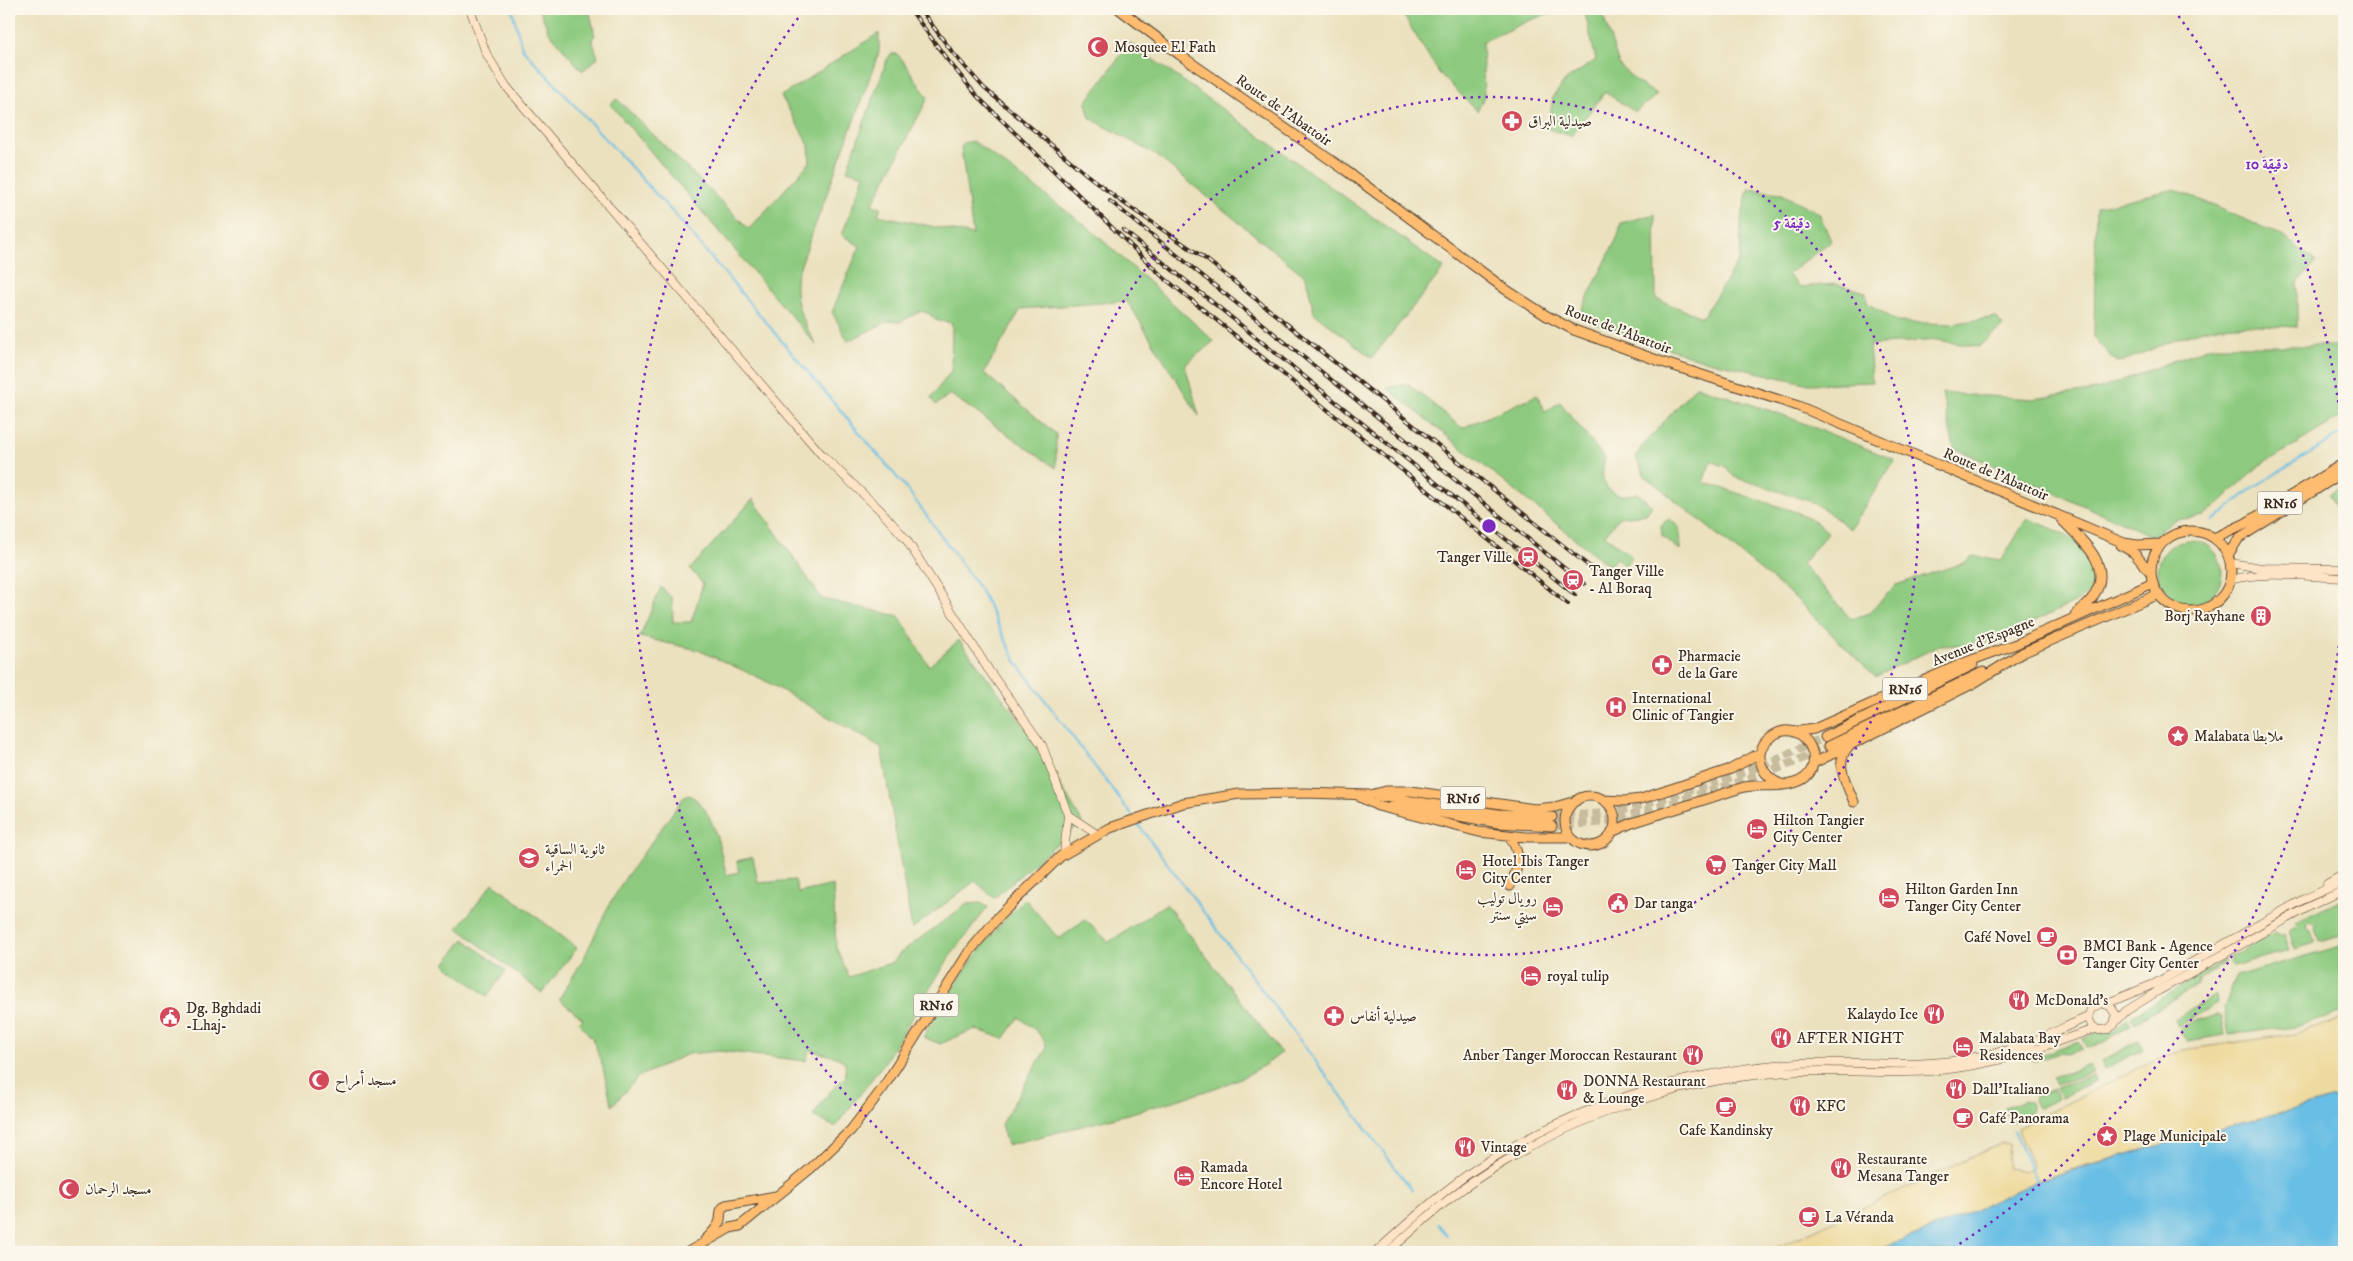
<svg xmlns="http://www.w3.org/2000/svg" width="2353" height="1261" font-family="'IM FELL DW Pica',Amiri,serif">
	<rect width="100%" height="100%" fill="#fbf7ec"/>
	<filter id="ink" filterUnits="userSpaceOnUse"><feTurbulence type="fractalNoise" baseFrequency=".02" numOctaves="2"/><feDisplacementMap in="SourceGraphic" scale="10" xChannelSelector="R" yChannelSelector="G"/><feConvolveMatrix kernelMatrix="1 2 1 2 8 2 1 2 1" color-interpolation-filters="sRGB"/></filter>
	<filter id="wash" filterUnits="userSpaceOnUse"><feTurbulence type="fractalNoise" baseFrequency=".0096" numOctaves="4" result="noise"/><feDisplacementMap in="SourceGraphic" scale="20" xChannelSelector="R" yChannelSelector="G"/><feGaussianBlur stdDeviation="1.12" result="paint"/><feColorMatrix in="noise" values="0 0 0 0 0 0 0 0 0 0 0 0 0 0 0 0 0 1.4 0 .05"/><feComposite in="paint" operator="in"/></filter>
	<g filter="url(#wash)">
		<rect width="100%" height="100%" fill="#ebe1be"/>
		<path fill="#8dca7f" stroke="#647a4e" d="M 539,9 L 589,9 L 595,36 L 592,39 L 598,58 L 582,71 L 549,32 Z
			M 1416,9 L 1561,9 L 1528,21 L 1482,42 L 1484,97 L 1477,111 L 1439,73 L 1402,13 Z
			M 1584,9 L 1601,9 L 1619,65 L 1637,82 L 1657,95 L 1635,112 L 1605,92 L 1571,136 L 1548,129 L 1553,97 L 1566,80 L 1596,60 Z
			M 879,33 L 879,52 L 797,275 C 792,302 804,322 816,345 L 610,104 L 617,99 L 749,229 L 810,162 L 809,145 L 781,96 Z
			M 1130,43 L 1444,268 L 1372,358 L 1314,313 L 1306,277 L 1156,155 L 1090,118 L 1086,102 Z
			M 891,54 L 897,54 L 901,58 L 928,98 L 872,205 L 881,207 L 878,215 L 973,235 L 961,148 L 963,143 L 973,141 L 1089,228 L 1214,341 L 1185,365 L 1199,416 L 1127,301 L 1021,309 L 984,373 L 1056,434 L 1056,468 L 950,394 L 936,405 L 931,398 L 951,371 L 952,323 C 942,320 936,324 930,314 L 921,311 L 900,322 L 889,321 L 848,341 L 832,312 L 860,246 L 842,235 L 864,175 L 847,170 L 887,60 Z
			M 1748,189 L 1780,193 L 1819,213 L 1831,241 L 1788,274 L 1799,287 L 1836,284 L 1866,292 L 1867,303 L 1898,322 L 1950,324 L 1996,317 L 2003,326 L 1978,347 L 1937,340 L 1869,345 L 1872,382 L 1809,384 L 1699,359 L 1578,317 L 1618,236 L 1621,223 L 1655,214 L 1656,299 L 1702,317 L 1740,259 L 1741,221 Z
			M 2175,189 L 2283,236 L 2316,262 L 2297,284 L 2297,327 C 2269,326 2239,322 2211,328 C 2181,335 2152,350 2123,361 L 2117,362 L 2094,339 L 2096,207 Z
			M 2212,346 L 2344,346 L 2344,415 L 2258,467 L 2205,516 L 2175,520 L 2152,536 L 1954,448 L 1942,393 L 2033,399 L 2097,390 Z
			M 1408,384 L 1462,428 L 1537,395 L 1545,412 L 1560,402 L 1605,459 C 1600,474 1602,492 1621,495 C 1626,496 1632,494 1637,493 L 1652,506 L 1646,514 L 1619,517 L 1605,535 L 1632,557 L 1625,565 L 1616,558 L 1609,566 L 1387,388 Z
			M 1696,386 L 1783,415 L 1895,460 L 1850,529 L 1824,509 L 1806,500 L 1734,477 L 1726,467 L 1711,461 L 1703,482 L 1796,512 L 1810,518 L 1828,532 L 1802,564 L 1851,619 L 1869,613 L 1896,585 L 1966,562 L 1973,556 L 2002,560 L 2027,518 C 2059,532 2109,546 2090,592 L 2074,603 L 1985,644 L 1939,646 L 1875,677 L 1793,596 L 1655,484 L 1645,476 L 1636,458 L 1640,449 Z
			M 2344,486 L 2344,529 L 2329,494 Z
			M 753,499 L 822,599 L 899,616 L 929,666 L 959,640 L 1030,734 L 1082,822 L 994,898 L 975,881 L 912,929 L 881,747 L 762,679 L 698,650 L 640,637 L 661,587 L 672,598 L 673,622 L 691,622 L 703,584 L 690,569 Z
			M 1669,519 L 1679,527 L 1680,550 L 1662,536 L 1661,525 Z
			M2158 572a32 32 0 1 1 64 0a32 32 0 1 1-64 0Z
			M 689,795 C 715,808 719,850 727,875 L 739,872 L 737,861 L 753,857 L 758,883 L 795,880 L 798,893 L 833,885 L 836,947 L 849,977 L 893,962 L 900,953 L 967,904 L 980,903 L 988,907 L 950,956 L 884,1063 L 835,1127 L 813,1116 L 828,1094 L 846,1076 L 845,1062 L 836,1057 L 809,1050 L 806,1061 L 719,1051 L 688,1054 L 638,1077 L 612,1106 L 601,1060 L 592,1038 L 579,1023 L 583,1019 L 559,999 L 584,958 L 607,909 L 626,877 L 684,797 Z
			M 493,883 L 577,948 L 542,993 L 458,928 Z
			M 1025,899 L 1059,939 L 1085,920 L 1109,942 L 1166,904 L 1281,1053 C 1249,1080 1209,1090 1170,1102 C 1116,1118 1062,1131 1007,1145 L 1001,1124 L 1046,1049 C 1046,1035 1028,1025 1019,1017 L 1004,1039 L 975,1029 L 940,1044 L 923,1037 C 953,987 983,939 1025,899 Z
			M 2344,899 L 2344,934 L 2319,941 L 2315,929 L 2316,924 L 2309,921 L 2307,928 L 2311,931 L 2315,943 L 2295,949 L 2289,931 L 2298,926 L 2295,922 Z
			M 2275,933 L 2279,936 L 2284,934 L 2290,950 L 2233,966 L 2229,964 L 2230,957 Z
			M 464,939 L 506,971 L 487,996 L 445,964 Z
			M 2344,945 L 2344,1012 L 2303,1025 L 2229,1035 L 2224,1008 L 2236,976 Z
			M 2224,960 L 2224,964 L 2198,980 L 2197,985 L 2135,1023 L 2131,1017 Z
			M 2216,995 L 2217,1004 L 2178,1026 L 2175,1019 Z
			M 2217,1015 L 2222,1017 L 2225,1035 L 2187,1041 L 2179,1029 L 2193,1021 Z
			M 2127,1019 L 2131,1025 L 2104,1042 L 2087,1048 L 2082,1039 L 2095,1034 L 2112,1032 Z
			M 2139,1040 L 2144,1049 L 2104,1069 L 2102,1061 Z
			M 2078,1041 L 2082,1049 L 2067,1054 L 2060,1053 L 2034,1061 L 2030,1059 Z
			M 2090,1065 L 2093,1072 L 2056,1085 L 2052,1077 Z
			M 2093,1075 L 2095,1081 L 2061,1098 L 2056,1088 Z
			M 2054,1089 L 2057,1099 L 2039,1108 L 2036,1106 L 2033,1100 L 2034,1097 Z
			M 2025,1100 L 2030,1102 L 2032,1109 L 2031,1113 L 2011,1122 L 2005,1108 Z"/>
		<path fill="#eeda9e" stroke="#94825e" d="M 2344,1019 L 2344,1098 L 2331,1099 L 2080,1167 L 2037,1181 L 1939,1226 L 1870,1252 L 1767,1252 L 2002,1143 L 2009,1144 L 2007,1168 L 2027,1171 L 2034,1168 L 2017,1128 L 2154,1060 L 2183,1050 L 2294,1034 Z"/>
		<path fill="#67bee4" stroke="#517481" d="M 2344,1098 L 2344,1252 L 1870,1252 L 1939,1226 L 2037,1181 L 2131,1153 L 2331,1099 Z"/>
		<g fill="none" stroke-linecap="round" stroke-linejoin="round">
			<path stroke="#67bee4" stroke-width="2" d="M 512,9 L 522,48 L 676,216 L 907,489 L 980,589 L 1017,663 L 1133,817
				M 2213,521 L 2251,489 L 2344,432
				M 1137,823 L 1412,1190
				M 2014,1131 L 2037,1181
				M 1438,1224 L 1447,1235"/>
		</g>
	</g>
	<g filter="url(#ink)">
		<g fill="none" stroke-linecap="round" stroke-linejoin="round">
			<path stroke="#c8bc9e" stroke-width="9" stroke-dasharray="9 4.5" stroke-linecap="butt" d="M 1552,817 L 1599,814 L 1636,806 L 1734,776 L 1773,761 L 1825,737
				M 1552,826 L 1602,822 L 1639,813 L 1737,783 L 1792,763 L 1829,746"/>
			<g stroke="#554536" stroke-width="9">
				<path id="secondary" d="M 470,9 L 486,53 L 506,86 L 821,454 L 880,510 L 906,539 L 988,669 L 1042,745 L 1068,815 L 1064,854
					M 2230,563 L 2262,568 L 2344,569
					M 2230,580 C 2263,570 2310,577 2344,578
					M 1068,815 L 1098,835
					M 2327,884 L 2344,874
					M 2105,1004 L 2154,984 L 2304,899 L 2344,881
					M 2114,1025 L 2116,1015 L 2110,1006 L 2101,1003 L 2091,1009 L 2088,1017 L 2092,1026 L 2099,1030 L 2109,1029 L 2126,1011 L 2158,991 L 2310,906 L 2344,890
					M 1376,1252 C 1409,1222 1443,1190 1480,1166 C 1572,1107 1678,1073 1786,1064 C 1841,1059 1897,1068 1952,1061 C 1976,1057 2001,1053 2024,1045 C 2046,1037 2066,1026 2088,1017
					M 1388,1252 C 1412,1231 1435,1209 1461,1190 C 1556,1122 1671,1079 1788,1072 C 1844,1068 1900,1077 1956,1068 C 1977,1065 1999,1061 2019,1054 C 2045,1047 2070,1036 2096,1029"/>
			</g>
			<g stroke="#554536" stroke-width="11">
				<path id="primary" d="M 1119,9 L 1180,55 L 1345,170 L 1505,289 L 1547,316 L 1574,330 L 1665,363 L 1798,406 L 2124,543 L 2137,545 L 2161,544
					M 2061,519 C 2080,539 2114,564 2094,595 C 2090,603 2081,609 2075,615
					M2151 571a40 40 0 1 1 80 0a40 40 0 1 1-80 0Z
					M 2214,538 L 2246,523 L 2344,463
					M 2121,545 L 2134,553 L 2151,573
					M 2228,555 L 2239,538 L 2344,472
					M 1794,732 L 1814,729 L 1961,664 L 2016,644 L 2153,583
					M 1825,737 L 1973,665
					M 1829,746 L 1983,672
					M 1849,746 C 1833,763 1847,784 1854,802
					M 1814,763 L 1974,683 L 2022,653 L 2159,594
					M 1378,796 L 1498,814 L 1552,817
					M1565 821a25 25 0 1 1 50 0a25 25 0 1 1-50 0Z
					M 1360,797 L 1378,806 L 1479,832 L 1526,837 L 1571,837
					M 1604,800 L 1624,801 L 1641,799 L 1731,769 L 1760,753
					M 1392,804 L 1498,823 L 1552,826
					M 1612,832 L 1632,823 L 1744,787 C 1760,784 1779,788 1794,783 C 1834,772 1805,713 1772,736 C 1751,750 1760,777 1781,784
					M 1509,836 C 1522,854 1519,867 1510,886
					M 705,1240 C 710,1235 718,1228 720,1220 C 721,1213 719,1210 726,1205 L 776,1196
					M 688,1252 L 730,1228 L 740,1226 L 810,1169 L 851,1130 L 883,1088 L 969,952 L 1000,915 L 1061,856 L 1110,828 L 1183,803 L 1239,794 L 1305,793 L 1370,795 L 1386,791 L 1411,791 L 1535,809 L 1555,807 L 1576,801"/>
			</g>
			<use href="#secondary" stroke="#fee4c6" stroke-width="8"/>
			<use href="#primary" stroke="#fdbc70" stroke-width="9"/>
			<g stroke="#3b2a1e" stroke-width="4">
				<path id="rail" d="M 910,9 L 946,58 L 977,96 L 1163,277 L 1568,604
					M 920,9 L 953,53 L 984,88 L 1086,174 L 1118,199 L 1207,260 L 1595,571
					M 1110,201 L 1584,584
					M 1123,230 L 1575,595"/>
			</g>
			<use href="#rail" stroke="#fbf7ec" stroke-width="2" stroke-dasharray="5.5" stroke-linecap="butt"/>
		</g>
	</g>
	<g fill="none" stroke="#7b2cbf" stroke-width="2.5" stroke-dasharray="2.5 5">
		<circle cx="1489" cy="526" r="429"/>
		<path d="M2344 601A858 858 0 0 1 1950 1250M1028 1250A858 858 0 0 1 804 10M2174 10A858 858 0 0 1 2344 451"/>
	</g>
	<defs>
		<g id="mosque-disc" transform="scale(1.125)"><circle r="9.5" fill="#d1495b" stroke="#fbf7ec"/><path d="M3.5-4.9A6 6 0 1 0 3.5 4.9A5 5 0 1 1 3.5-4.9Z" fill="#fff"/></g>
		<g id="pharmacy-disc" transform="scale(1.125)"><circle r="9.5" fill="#d1495b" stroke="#fbf7ec"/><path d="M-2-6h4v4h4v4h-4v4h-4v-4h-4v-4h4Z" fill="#fff"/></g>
		<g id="station-disc" transform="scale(1.125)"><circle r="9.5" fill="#d1495b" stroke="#fbf7ec"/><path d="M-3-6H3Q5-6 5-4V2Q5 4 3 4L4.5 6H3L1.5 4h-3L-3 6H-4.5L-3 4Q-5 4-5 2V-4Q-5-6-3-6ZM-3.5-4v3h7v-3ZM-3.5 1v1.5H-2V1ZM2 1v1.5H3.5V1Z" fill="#fff"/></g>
		<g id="building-disc" transform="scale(1.125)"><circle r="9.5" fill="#d1495b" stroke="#fbf7ec"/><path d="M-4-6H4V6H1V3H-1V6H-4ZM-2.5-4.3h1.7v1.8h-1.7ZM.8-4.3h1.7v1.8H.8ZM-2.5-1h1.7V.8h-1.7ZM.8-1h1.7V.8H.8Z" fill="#fff"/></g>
		<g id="hospital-disc" transform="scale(1.125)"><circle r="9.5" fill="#d1495b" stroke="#fbf7ec"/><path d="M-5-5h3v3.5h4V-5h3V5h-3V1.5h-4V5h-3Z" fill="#fff"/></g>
		<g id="sight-disc" transform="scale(1.125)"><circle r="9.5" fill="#d1495b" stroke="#fbf7ec"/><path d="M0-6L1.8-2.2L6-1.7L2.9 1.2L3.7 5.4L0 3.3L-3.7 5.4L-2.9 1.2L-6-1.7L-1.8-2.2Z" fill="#fff"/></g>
		<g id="hotel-disc" transform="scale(1.125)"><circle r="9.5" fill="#d1495b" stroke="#fbf7ec"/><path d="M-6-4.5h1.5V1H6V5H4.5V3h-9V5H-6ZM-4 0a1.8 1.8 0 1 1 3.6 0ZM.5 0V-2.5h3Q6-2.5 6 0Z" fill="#fff"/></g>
		<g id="school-disc" transform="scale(1.125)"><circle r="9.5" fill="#d1495b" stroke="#fbf7ec"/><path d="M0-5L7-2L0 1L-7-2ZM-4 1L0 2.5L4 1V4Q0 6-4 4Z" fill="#fff"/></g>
		<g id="supermarket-disc" transform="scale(1.125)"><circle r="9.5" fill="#d1495b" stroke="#fbf7ec"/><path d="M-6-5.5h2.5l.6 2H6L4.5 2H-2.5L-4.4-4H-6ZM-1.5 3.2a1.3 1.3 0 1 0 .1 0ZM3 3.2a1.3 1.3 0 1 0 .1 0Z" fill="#fff"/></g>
		<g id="civic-disc" transform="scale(1.125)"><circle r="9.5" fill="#d1495b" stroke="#fbf7ec"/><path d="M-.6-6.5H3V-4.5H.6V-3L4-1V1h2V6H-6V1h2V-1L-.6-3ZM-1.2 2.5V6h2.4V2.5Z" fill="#fff"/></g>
		<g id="cafe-disc" transform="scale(1.125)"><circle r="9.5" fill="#d1495b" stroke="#fbf7ec"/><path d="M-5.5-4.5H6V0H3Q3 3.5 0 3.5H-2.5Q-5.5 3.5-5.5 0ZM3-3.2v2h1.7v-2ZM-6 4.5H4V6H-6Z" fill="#fff"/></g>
		<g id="bank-disc" transform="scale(1.125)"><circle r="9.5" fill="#d1495b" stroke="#fbf7ec"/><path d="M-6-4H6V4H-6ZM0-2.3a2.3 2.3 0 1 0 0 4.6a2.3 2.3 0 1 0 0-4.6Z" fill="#fff"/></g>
		<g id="restaurant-disc" transform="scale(1.125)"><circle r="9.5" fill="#d1495b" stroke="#fbf7ec"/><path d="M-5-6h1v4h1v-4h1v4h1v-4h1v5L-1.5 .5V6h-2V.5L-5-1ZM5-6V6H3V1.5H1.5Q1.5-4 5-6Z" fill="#fff"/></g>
	</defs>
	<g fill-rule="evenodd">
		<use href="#mosque-disc" x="1098" y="47"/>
		<use href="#pharmacy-disc" x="1512" y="121"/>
		<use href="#station-disc" x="1528" y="557"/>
		<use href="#station-disc" x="1573" y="580"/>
		<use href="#building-disc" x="2261" y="616"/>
		<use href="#pharmacy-disc" x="1662" y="665"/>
		<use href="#hospital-disc" x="1616" y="707"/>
		<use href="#sight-disc" x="2178" y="736"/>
		<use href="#hotel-disc" x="1757" y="829"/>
		<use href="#school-disc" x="529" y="858"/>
		<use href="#supermarket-disc" x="1716" y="865"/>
		<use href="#hotel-disc" x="1466" y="870"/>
		<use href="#hotel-disc" x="1889" y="898"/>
		<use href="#civic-disc" x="1618" y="903"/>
		<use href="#hotel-disc" x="1553" y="907"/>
		<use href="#cafe-disc" x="2047" y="937"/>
		<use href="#bank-disc" x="2067" y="955"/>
		<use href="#hotel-disc" x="1531" y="976"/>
		<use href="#restaurant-disc" x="2019" y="1000"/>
		<use href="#restaurant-disc" x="1934" y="1014"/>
		<use href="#pharmacy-disc" x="1334" y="1016"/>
		<use href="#civic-disc" x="170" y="1017"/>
		<use href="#restaurant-disc" x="1781" y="1038"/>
		<use href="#hotel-disc" x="1963" y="1047"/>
		<use href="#restaurant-disc" x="1693" y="1055"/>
		<use href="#mosque-disc" x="319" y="1080"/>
		<use href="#restaurant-disc" x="1956" y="1089"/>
		<use href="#restaurant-disc" x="1567" y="1090"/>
		<use href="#restaurant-disc" x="1800" y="1106"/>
		<use href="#cafe-disc" x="1726" y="1107"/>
		<use href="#cafe-disc" x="1963" y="1118"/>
		<use href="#sight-disc" x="2107" y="1136"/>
		<use href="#restaurant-disc" x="1465" y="1147"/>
		<use href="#restaurant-disc" x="1841" y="1168"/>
		<use href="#hotel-disc" x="1184" y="1176"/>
		<use href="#mosque-disc" x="69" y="1189"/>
		<use href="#cafe-disc" x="1809" y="1217"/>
	</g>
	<g text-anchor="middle" stroke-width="4" stroke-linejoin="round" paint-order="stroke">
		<g fill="#fbf7ec" stroke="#75685c" stroke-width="1">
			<rect x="2257.5" y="491.5" width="45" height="23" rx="4"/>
			<rect x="1882.5" y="677.5" width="45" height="23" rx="4"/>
			<rect x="1440.5" y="786.5" width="45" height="23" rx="4"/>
			<rect x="913.5" y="993.5" width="45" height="23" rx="4"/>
		</g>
		<g font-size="14" font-weight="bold" fill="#3b2a1e">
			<text x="2280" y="508">RN16</text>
			<text x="1905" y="694">RN16</text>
			<text x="1463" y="803">RN16</text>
			<text x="936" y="1010">RN16</text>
		</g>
		<g font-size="15" fill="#3b2a1e" stroke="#fbf7ec" text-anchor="start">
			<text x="1114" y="52">Mosquee El Fath</text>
			<text x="1528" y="126">صيدلية البراق</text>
			<text x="1512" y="562" text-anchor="end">Tanger Ville</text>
			<text x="1589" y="576">Tanger Ville<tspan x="1589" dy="17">- Al Boraq</tspan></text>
			<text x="2245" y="621" text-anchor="end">Borj Rayhane</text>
			<text x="1678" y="661">Pharmacie<tspan x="1678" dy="17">de la Gare</tspan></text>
			<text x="1632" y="703">International<tspan x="1632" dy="17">Clinic of Tangier</tspan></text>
			<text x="2194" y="741">Malabata ملابطا</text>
			<text x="1773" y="825">Hilton Tangier<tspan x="1773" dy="17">City Center</tspan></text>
			<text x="545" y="854">ثانوية الساقية<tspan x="545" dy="17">الحمراء</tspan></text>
			<text x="1482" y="866">Hotel Ibis Tanger<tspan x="1482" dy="17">City Center</tspan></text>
			<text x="1732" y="870">Tanger City Mall</text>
			<text x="1905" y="894">Hilton Garden Inn<tspan x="1905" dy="17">Tanger City Center</tspan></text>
			<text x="1537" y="903" text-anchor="end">رويال توليب<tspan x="1537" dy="17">سيتي سنتر</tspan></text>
			<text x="1634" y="908">Dar tanga</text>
			<text x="2031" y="942" text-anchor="end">Café Novel</text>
			<text x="2083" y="951">BMCI Bank - Agence<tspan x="2083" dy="17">Tanger City Center</tspan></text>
			<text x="1547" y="981">royal tulip</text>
			<text x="2035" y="1005">McDonald's</text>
			<text x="186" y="1013">Dg. Bghdadi<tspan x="186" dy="17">-Lhaj-</tspan></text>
			<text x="1918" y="1019" text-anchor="end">Kalaydo Ice</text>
			<text x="1350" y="1021">صيدلية أنفاس</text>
			<text x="1797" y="1043">AFTER NIGHT</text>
			<text x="1979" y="1043">Malabata Bay<tspan x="1979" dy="17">Residences</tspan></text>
			<text x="1677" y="1060" text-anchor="end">Anber Tanger Moroccan Restaurant</text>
			<text x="335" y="1085">مسجد أمراح</text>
			<text x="1583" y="1086">DONNA Restaurant<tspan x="1583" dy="17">&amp; Lounge</tspan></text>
			<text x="1972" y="1094">Dall'Italiano</text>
			<text x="1816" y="1111">KFC</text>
			<text x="1979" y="1123">Café Panorama</text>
			<text x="1726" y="1135" text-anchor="middle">Cafe Kandinsky</text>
			<text x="2123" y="1141">Plage Municipale</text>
			<text x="1481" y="1152">Vintage</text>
			<text x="1857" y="1164">Restaurante<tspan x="1857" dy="17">Mesana Tanger</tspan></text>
			<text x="1200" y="1172">Ramada<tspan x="1200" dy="17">Encore Hotel</tspan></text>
			<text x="85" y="1194">مسجد الرحمان</text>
			<text x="1825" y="1222">La Véranda</text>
		</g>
		<g font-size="15" fill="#3b2a1e" stroke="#fbf7ec">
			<text transform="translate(1284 110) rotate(35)" y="5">Route de l’Abattoir</text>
			<text transform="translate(1618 329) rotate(21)" y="5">Route de l’Abattoir</text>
			<text transform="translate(1996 474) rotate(23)" y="5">Route de l’Abattoir</text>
			<text transform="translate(1983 641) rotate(-22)" y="5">Avenue d'Espagne</text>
		</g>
	</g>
	<circle cx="1489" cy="526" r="8" fill="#7b2cbf" stroke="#fbf7ec" stroke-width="2.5"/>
	<g font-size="15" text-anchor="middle" font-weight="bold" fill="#7b2cbf" stroke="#fbf7ec" stroke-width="4" stroke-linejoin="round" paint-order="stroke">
		<text x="2267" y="169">10 دقيقة</text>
		<text x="1792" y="228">5 دقيقة</text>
	</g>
	<rect width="2353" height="1261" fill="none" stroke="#fbf7ec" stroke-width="30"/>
</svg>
